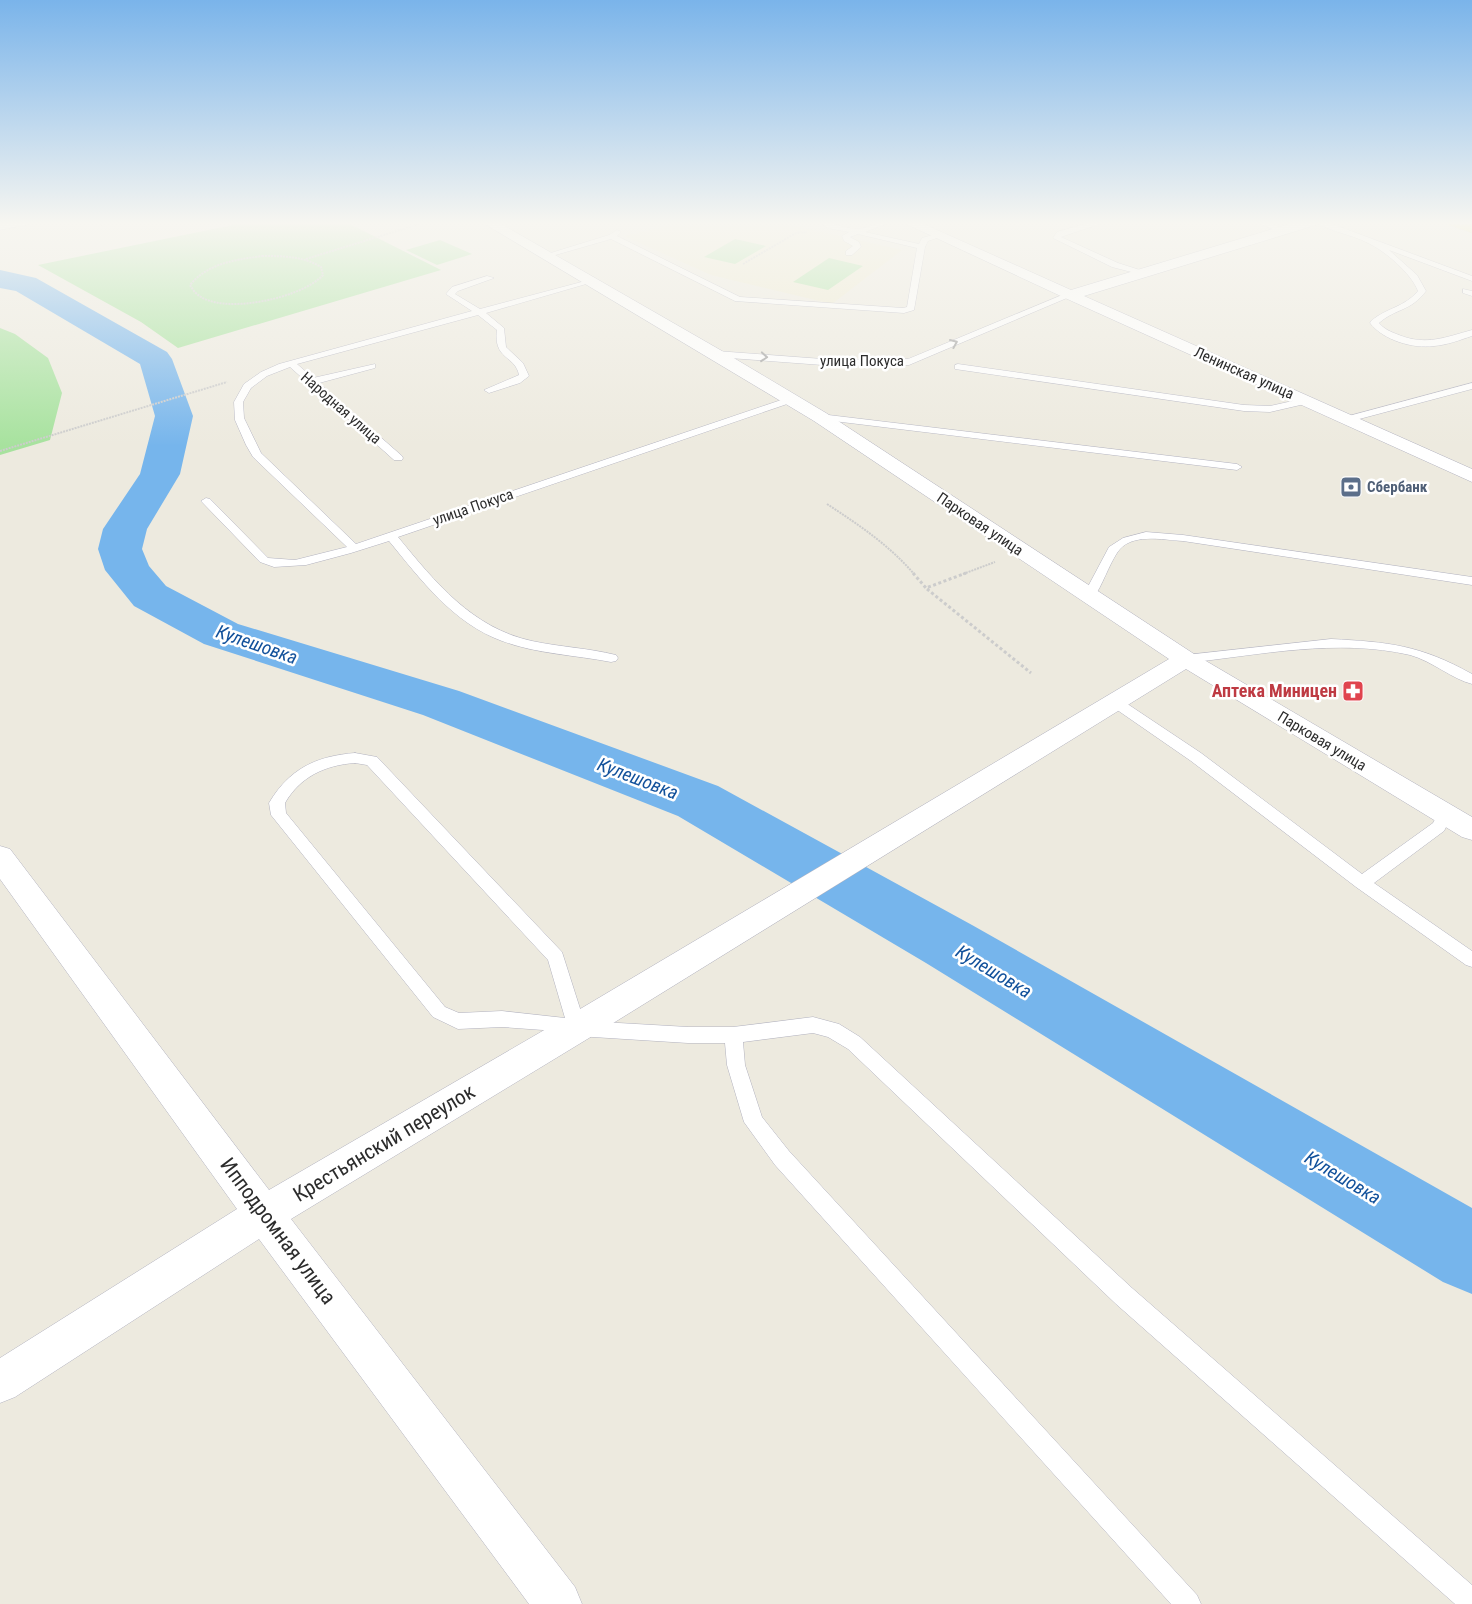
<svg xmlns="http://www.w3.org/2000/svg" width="1472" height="1604" font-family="'Roboto Condensed',sans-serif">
	<rect width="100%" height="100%" fill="#edeadf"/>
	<path fill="#eeeacf" d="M 689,221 L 773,221 L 902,250 L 832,304 L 711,275 L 624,236 Z"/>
	<path fill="#a7e29e" d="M 252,221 L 344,221 L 441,270 L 178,348 L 141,322 L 38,265 Z
		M 735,239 L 766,246 L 735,264 L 704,257 Z
		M 440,240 L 472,254 L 437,265 L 406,250 Z
		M 829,258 L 863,266 L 828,290 L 793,282 Z
		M 0,328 L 15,334 L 48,358 L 62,393 L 50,440 L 0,455 Z"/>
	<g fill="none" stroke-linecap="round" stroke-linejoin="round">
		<path fill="#76b5ec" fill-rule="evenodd" d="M 0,270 L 36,278 L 167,352 L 172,359 L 193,416 L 180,474 L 147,529 L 142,549 L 149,566 L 166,586 L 238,624 L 459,691 L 718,786 L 972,925 L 1472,1208 L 1472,1294 L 1443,1282 L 926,963 L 678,816 L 423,715 L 204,644 L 134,606 L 105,570 L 98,549 L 103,529 L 140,474 L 155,416 L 140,364 L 16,291 L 0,288 Z"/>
		<g stroke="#b2b2bf" stroke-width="1">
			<path id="lane" d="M 97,221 L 104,221 L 106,223 L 102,225 Z
				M 817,221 C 830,221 842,228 855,229 C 864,230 880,221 893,221 L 865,232 L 919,244 L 922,238 L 940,233 L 940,237 L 928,241 L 925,247 L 914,310 L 904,313 L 735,301 L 611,239 L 545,258 L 541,256 L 609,235 L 617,230 L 621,232 L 617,236 L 740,297 L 903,308 L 907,307 L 917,248 L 858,234 L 850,237 L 859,242 L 861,247 L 852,255 L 846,255 L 846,251 L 853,246 L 844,241 L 842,236 L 849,232 L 828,228 Z
				M 1096,221 L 1108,221 L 1061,237 L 1118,263 L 1143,271 L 1143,275 L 1112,267 L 1053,238 L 1057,232 Z
				M 1254,221 L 1265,221 L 1289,231 L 1282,233 Z
				M 1314,221 L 1324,221 L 1472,276 L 1472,281 L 1389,250 L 1417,275 L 1426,291 C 1410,312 1396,308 1379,323 C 1384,329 1391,332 1399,335 C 1426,346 1446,337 1472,330 L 1472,336 C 1460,340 1447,345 1434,346 C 1413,349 1383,340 1370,323 L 1371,321 C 1386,308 1405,307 1418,291 C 1411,273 1385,251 1368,243 C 1351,234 1330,232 1314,221 Z
				M 487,276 L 494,278 L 458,291 L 455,294 L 480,309 L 589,280 L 593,282 L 486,313 L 504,328 L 506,347 L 523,363 L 529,376 L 520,383 L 489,393 L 484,390 L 519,375 C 515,355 493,360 497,330 L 478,315 L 297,364 L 313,378 L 375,364 L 375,368 L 319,383 L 402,456 L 403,458 L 402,460 L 394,460 L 290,367 L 267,376 L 251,388 L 243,402 L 244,418 L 261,453 L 356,544 L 787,398 L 793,398 L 793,402 L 398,537 C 435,582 472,628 532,641 C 560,647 588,648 616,655 L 618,658 L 616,661 L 611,662 C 575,655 537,654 502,641 C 453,623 421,580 389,541 L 351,553 L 306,565 L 274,567 L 260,562 L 201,501 L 206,498 L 210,499 L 268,558 L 295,560 L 347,547 L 253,457 L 246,445 L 235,420 L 234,402 L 244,384 L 261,372 L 279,364 L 472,311 L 446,294 L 452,287 Z
				M 1463,289 L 1472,291 L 1472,296 L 1463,293 Z
				M 1067,293 L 1074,295 L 909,365 L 836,366 L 716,357 L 712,354 L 716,351 L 836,360 L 908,359 Z
				M 958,364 L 1244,405 L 1270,406 L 1306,398 L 1311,401 L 1309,403 L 1270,412 L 1244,411 L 955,369 L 955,365 Z
				M 1472,383 L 1472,389 L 1348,422 L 1343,419 L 1345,417 Z
				M 820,414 L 1237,464 L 1242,467 L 1237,470 L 817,419 L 817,415 Z
				M 1146,532 L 1183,535 L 1472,577 L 1472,585 L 1183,541 C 1163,540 1130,532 1117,553 C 1108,567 1103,584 1093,599 L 1085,599 L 1083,596 L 1109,547 L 1123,538 Z
				M 1331,639 C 1389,642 1420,645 1472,674 L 1472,684 C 1452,679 1432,661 1410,655 C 1337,638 1260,655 1186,663 L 1179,659 L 1186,655 Z
				M 1115,698 L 1120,699 L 1201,753 L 1362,874 L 1433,823 L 1440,810 L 1445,808 L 1450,810 L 1453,814 L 1444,831 L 1374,883 L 1472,951 L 1472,967 L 1466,965 L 1356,887 L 1191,761 L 1110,705 L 1108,702 L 1110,699 Z
				M 355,753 L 377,757 L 562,952 L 584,1021 L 688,1027 L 733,1027 L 813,1017 L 839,1024 L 860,1037 L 1132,1288 L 1472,1585 L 1472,1604 L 1455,1604 L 1116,1304 L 848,1049 L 828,1037 L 813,1033 L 743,1042 L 745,1065 L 762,1117 L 789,1151 L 1197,1595 L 1201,1604 L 1171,1604 L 775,1165 L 744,1122 L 727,1065 L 725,1043 L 688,1043 L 577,1036 L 543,1030 L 502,1027 L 458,1029 L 433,1017 L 271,815 L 269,803 C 289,769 316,756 355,753 ZM 355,763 L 367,765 L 548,960 L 565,1018 L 502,1011 L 459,1013 L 445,1007 L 286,813 L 285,803 C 300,777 325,765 355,763 Z"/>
		</g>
		<g stroke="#b2b2bf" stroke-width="1">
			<path id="street" d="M 30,221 L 29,224 L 0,230 L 0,222 Z
				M 480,221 L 496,221 L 722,351 L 826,413 L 1194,654 L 1472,817 L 1472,840 L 1462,837 L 1186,669 L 589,1038 L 291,1219 L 575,1587 L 582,1604 L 529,1604 L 259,1239 L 15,1397 L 0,1403 L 0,1358 L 237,1209 L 0,879 L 0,846 L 10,849 L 269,1190 L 565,1018 L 1169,659 L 814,421 Z
				M 900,221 L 917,221 L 1071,290 L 1299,221 L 1320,221 L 1319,224 L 1084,296 L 1472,469 L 1472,482 L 1065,298 Z"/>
		</g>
		<g stroke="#ccc" stroke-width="1">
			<path id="primary" d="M 1445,221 L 1464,221 L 1472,224 L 1472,233 L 1446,224 Z"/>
		</g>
		<path stroke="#ccc" stroke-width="2" stroke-dasharray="2 1" stroke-linecap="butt" d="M 262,256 C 283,256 303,256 321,267 L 323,275 C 303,298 221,316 197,294 C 194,292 192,288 190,285 C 208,263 235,260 262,256 Z
			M 306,259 L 429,221
			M 743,264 L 796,233 L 807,232
			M 0,451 L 227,382
			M 827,504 C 859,525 889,545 914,574
			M 963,574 L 995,562"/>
		<path stroke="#ccc" stroke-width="3" stroke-dasharray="3 2.5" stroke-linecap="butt" d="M 913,573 L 926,588 L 966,573
			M 927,589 L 1031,673"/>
		<use href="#lane" fill="#fff" fill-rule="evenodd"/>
		<use href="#street" fill="#fff" fill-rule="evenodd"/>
		<use href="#primary" fill="#ede864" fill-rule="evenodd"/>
	</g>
	<defs><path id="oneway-chevron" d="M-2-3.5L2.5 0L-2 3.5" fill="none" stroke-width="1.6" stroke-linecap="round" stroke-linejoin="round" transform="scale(1.25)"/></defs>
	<g stroke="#a0a0a0">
		<use href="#oneway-chevron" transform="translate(954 343) rotate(-23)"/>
		<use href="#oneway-chevron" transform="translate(764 357) rotate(5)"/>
	</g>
	<linearGradient id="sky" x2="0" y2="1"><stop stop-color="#7ab4ea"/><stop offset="0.5" stop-color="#f7f6f1"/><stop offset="1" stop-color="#f7f6f1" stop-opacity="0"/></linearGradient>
	<rect width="1472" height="446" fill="url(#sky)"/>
	<defs>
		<g id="bank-square" transform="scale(1.125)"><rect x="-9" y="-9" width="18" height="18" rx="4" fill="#5c6f8a" stroke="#fff"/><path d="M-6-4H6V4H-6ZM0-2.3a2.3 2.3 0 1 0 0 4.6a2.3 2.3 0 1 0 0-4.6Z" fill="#fff"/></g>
		<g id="pharmacy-square" transform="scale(1.125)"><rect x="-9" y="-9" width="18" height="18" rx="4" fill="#e0444e" stroke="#fff"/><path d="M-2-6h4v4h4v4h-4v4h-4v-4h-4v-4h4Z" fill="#fff"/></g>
	</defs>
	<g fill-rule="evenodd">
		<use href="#bank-square" x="1351" y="487"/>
		<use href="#pharmacy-square" x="1353" y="691"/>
	</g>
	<g text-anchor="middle" stroke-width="5" stroke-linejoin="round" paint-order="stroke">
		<g font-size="15" fill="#2c2c2c" stroke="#fff">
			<text x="862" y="366">улица Покуса</text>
			<text transform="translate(1244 373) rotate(24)" y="5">Ленинская улица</text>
			<text transform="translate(341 408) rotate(41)" y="5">Народная улица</text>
			<text transform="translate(473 507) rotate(-19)" y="5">улица Покуса</text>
			<text transform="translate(980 524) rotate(34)" y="5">Парковая улица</text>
			<text transform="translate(1322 741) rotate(31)" y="5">Парковая улица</text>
		</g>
		<g font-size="15" font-weight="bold" fill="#4e5e75" stroke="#fff" text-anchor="start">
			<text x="1367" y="492">Сбербанк</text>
		</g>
		<g font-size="18" font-weight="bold" fill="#be3a42" stroke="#fff" text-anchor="end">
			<text x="1337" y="697">Аптека Миницен</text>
		</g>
		<g font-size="19" font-style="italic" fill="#12519b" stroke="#fff">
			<text transform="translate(257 644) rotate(19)" y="7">Кулешовка</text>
			<text transform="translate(638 778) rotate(21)" y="7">Кулешовка</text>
			<text transform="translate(994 971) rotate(31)" y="7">Кулешовка</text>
			<text transform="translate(1343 1177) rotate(31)" y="7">Кулешовка</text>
		</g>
		<g font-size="21" fill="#2c2c2c" stroke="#fff">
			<text transform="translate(384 1143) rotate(-31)" y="7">Крестьянский переулок</text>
			<text transform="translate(278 1231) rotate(53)" y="7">Ипподромная улица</text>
		</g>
	</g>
</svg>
